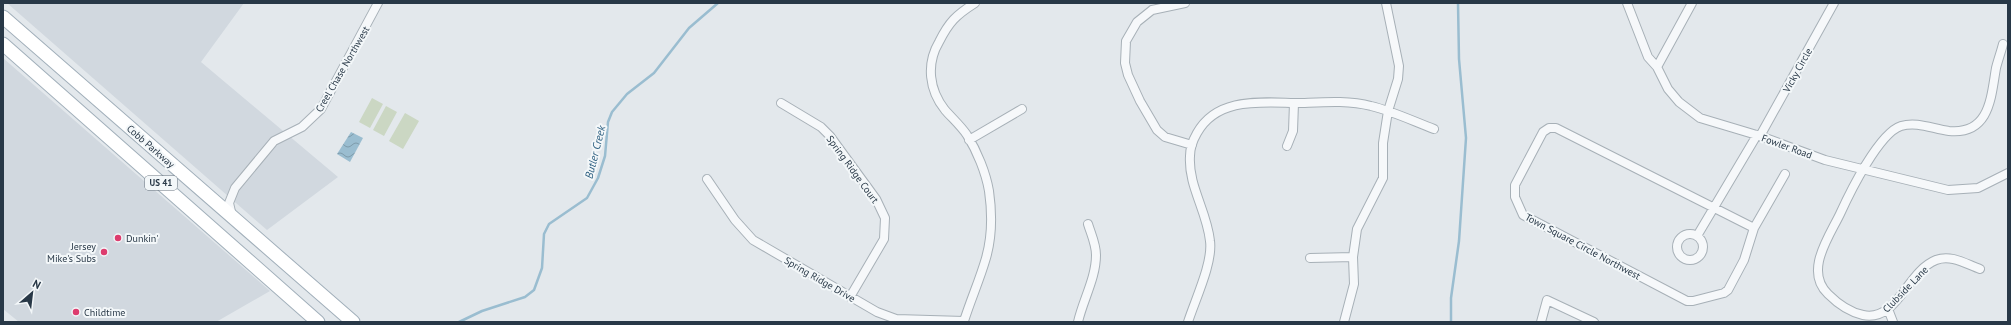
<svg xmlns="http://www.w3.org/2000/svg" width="2011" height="325" font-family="'PT Sans',sans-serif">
	<defs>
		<pattern id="water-waves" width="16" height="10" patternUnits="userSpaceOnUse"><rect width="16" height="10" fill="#9abdd0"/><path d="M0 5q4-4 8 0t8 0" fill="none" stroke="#7e9bab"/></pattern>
	</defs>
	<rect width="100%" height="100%" fill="#e3e8ec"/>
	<path fill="#d1d8df" d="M 7,3 L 244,3 L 201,62 L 338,177 L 267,230 Z
		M 3,58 L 270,291 L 216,322 L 19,322 L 3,309 Z"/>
	<path fill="#cbd7c3" d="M 372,98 L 383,104 L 370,128 L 359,122 Z
		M 386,106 L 397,112 L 384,136 L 373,130 Z
		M 405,113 L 419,121 L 403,149 L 389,141 Z"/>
	<path fill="url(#water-waves)" d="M 351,132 L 363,138 L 350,162 L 337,154 Z"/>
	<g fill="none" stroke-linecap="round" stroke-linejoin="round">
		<path stroke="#9abdd0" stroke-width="2.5" d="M 459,322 L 482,311 L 525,297 L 534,290 L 542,268 L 544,234 L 549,224 L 587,198 L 598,178 L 605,156 L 608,122 L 612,112 L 627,94 L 654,73 L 689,28 L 718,3
			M 1451,322 L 1451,298 L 1459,241 L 1466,138 L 1459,59 L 1458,3"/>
		<g stroke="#a7b0b7" stroke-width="10">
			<path id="street" d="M 1185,3 L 1152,10 L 1137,22 L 1126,41 L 1125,63 L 1128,75 L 1140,101 L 1157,130 L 1165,137 L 1192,145
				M 1627,3 L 1648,57 L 1657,67 L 1668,89 L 1679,102 L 1700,118 L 1760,136 L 1825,160 L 1948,190 L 1978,188 L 2008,173
				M 1657,67 L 1692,3
				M 781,103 L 821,127 L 830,136 L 876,199 L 885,218 L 884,239 L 850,297
				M 1760,136 L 1834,3
				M 969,140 L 1022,109
				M 1287,146 L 1293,131 L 1294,103
				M 707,179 L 735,220 L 753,240 L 877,312 L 896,319 L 964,321
				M 232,216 L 229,203 L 235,188 L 274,141 L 302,127 L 321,109 L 378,3
				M 1754,228 L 1556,128 L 1549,128 L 1543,132 L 1515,185 L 1515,197 L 1523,215 L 1687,301 L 1693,301 L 1724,293 L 1728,290 L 1744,260 L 1754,228 L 1785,174
				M1677 247a13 13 0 1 1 26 0a13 13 0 1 1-26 0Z
				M 1697,236 L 1757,135
				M 1310,258 L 1353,257
				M 1980,269 C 1966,264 1951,254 1936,260 C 1906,272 1898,322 1863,315 C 1849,312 1838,304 1828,294 C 1804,271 1829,237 1840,214 C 1850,192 1879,133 1901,126 C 1917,121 1933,129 1949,131 C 1990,135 1991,97 1996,68 C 1998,60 2001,52 2003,44
				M 1888,309 L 1893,322
				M 964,321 C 971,299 980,279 986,258 C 992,237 992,212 989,191 C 986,173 977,151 967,135 C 961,126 952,118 945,110 C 929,90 926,64 939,42 C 949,22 956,15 975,3
				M 1078,322 C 1083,300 1096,278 1096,255 C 1096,244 1091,234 1088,224
				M 1188,322 C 1195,300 1213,263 1210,241 C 1207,211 1188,186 1190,156 C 1190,147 1193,140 1197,133 C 1218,95 1265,103 1302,103 C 1324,102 1349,100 1371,106 C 1392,111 1413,121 1434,129
				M 1344,322 L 1354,284 L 1353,257 L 1357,229 L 1383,178 L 1383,143 L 1388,111 L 1398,79 L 1399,66 L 1386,3
				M 1541,322 L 1547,300 L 1594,322"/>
		</g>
		<g stroke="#a1afba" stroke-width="15">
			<path id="primary" d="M 3,17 L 353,322
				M 3,44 L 318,322"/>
		</g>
		<use href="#street" stroke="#f6f8fa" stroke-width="8"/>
		<use href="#primary" stroke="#fff" stroke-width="13"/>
	</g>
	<g fill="#dd3c6e" stroke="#f3f7f9" stroke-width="1.5">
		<circle cx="118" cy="238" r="4"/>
		<circle cx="104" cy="252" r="4"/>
		<circle cx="76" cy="312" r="4"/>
	</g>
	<g text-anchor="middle" stroke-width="4" stroke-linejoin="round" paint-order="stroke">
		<rect fill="#f3f7f9" stroke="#65717c" stroke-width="1" x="145" y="176" width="32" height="14" rx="3"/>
		<g font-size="9" font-weight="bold" fill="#283847">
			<text x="161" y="186">US 41</text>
		</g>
		<g font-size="10" fill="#283847" stroke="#f3f7f9">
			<text transform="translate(342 69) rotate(-60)" y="4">Creel Chase Northwest</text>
			<text transform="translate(1797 70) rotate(-61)" y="4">Vicky Circle</text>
			<text transform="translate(151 146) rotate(41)" y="4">Cobb Parkway</text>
			<text transform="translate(1787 146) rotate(20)" y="4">Fowler Road</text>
			<text transform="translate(853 169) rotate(54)" y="4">Spring Ridge Court</text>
			<text transform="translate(1583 246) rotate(28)" y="4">Town Square Circle Northwest</text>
			<text transform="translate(820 279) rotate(30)" y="4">Spring Ridge Drive</text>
			<text transform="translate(1905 289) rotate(-46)" y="4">Clubside Lane</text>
		</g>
		<g font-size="10" fill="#283847" stroke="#f3f7f9" text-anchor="start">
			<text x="126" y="242">Dunkin'</text>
			<text x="96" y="250" text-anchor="end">Jersey<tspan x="96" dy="12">Mike's Subs</tspan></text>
			<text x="84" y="316">Childtime</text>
		</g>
		<g font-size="11" font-style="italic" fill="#2d5f80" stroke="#f3f7f9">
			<text transform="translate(595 152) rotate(-76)" y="4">Butler Creek</text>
		</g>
	</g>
	<rect width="2011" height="325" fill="none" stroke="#283847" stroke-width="8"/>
	<g transform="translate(32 293) rotate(28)" stroke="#f3f7f9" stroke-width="3" paint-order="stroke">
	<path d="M0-3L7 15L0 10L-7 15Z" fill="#283847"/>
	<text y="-6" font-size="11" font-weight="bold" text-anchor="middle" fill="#283847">N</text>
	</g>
</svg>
